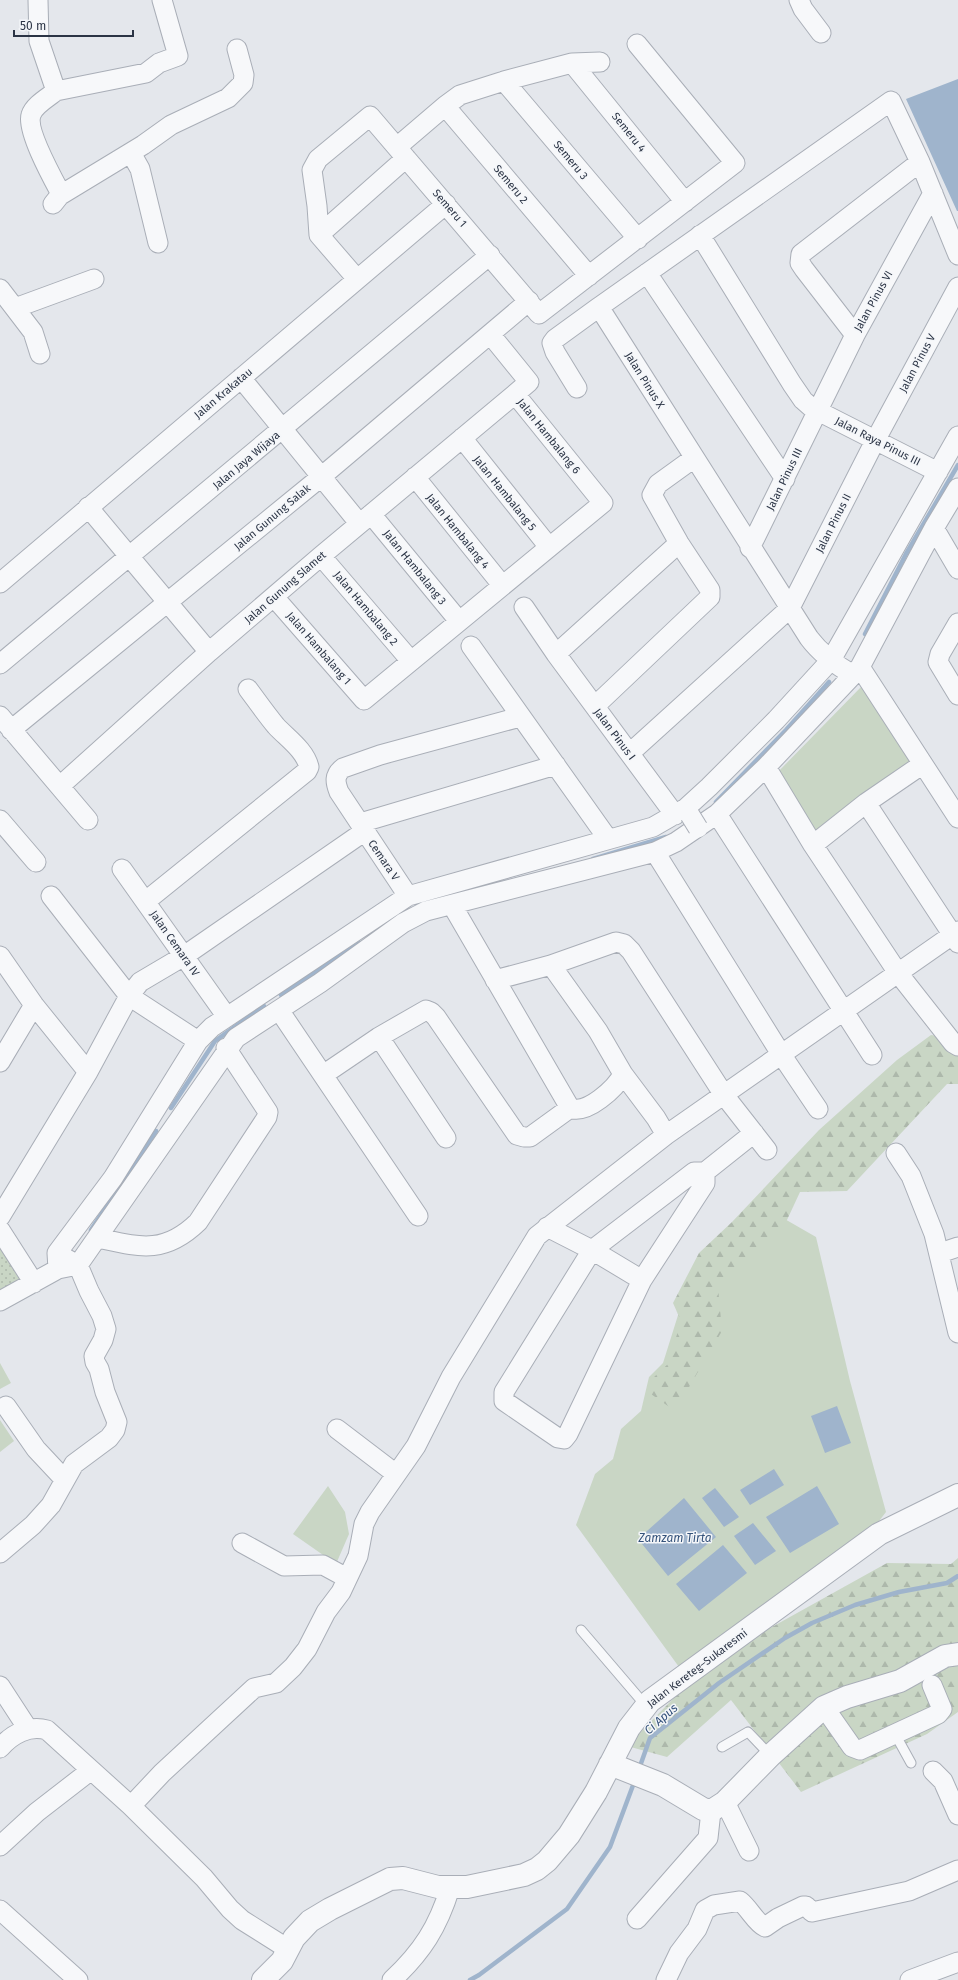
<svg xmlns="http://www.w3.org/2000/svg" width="958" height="1980" font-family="'Fira Sans',sans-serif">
	<defs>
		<pattern id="forest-firs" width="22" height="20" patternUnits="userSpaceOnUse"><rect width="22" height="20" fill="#c9d6c5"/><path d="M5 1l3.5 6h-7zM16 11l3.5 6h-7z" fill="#adb8ab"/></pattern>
		<pattern id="park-dots" width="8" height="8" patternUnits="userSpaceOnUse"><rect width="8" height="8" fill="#c9d6c5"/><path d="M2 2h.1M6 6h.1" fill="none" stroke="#adb8ab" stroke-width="1.8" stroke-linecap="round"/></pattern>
	</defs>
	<rect width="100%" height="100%" fill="#e4e7ec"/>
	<path fill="#c9d6c5" d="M 861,687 L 913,762 L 814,837 L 775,775 Z
		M 757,1203 L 816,1237 L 850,1381 L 886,1512 L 856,1551 L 679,1667 L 576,1525 L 595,1474 L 613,1459 L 621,1429 L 641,1411 L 649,1377 L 663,1363 L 690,1277 Z
		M 0,1363 L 11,1383 L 0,1389 Z
		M 0,1420 L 14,1441 L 0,1452 Z
		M 328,1486 L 345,1512 L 349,1534 L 336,1564 L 293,1534 Z"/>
	<path fill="url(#forest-firs)" d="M 931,1035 L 958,1039 L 958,1084 L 947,1084 L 847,1191 L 800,1192 L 780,1235 L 718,1287 L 722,1331 L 675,1411 L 651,1394 L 653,1378 L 668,1364 L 681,1321 L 673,1303 L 699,1253 L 732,1222 L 819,1130 L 897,1060 Z
		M 958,1558 L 958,1712 L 927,1734 L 801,1792 L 731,1700 L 667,1757 L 627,1746 L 709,1662 L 887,1563 L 951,1564 Z"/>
	<path fill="url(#park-dots)" d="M 0,1230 L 34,1283 L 0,1301 Z"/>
	<path fill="#9fb4cc" d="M 958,79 L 958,211 L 957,211 L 906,99 Z
		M 837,1406 L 851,1443 L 825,1453 L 811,1416 Z
		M 774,1469 L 784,1485 L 750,1505 L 740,1490 Z
		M 817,1486 L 839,1524 L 790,1553 L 766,1517 Z
		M 715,1488 L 739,1517 L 724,1527 L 702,1498 Z
		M 684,1498 L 716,1537 L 668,1576 L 638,1539 Z
		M 753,1523 L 776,1551 L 755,1565 L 734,1536 Z
		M 723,1545 L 747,1573 L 699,1611 L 676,1584 Z"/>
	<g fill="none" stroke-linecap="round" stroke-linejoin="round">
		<path stroke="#9fb4cc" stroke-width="4.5" d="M 865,634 L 906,554 L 958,465
			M 716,802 L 786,730 L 829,682
			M 593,859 L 666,837
			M 281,995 L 360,943
			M 171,1108 L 215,1041 L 264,1006
			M 91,1230 L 156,1131
			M 639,1769 L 650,1738 L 719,1683 L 785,1638 L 812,1623 L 855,1605 L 899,1592 L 947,1583 L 958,1576
			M 470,1980 L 479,1975 L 567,1909 L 610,1847 L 635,1780"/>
		<g stroke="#a9aeb7" stroke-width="11">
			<path id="service" d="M 581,1630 L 646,1706
				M 895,1734 L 911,1763
				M 722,1747 L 748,1732 L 770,1755"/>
		</g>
		<g stroke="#a9aeb7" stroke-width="21">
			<path id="minor" d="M 38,0 L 39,41 L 56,91 C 49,97 34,105 31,115 C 26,130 53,179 61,194 L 53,204
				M 799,0 L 803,9 L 821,33
				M 572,63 L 685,202
				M 504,81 L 638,239
				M 56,91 L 146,73 L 159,63 L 178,56 L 162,0
				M 397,147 L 445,106
				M 131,153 L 140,169 L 158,243
				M 59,196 L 143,145 L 171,125 L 228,98 L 243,83 L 244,75 L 237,49
				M 319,235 L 406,158
				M 700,235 L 792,384 L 803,400 L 812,408 L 938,472
				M 647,273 L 785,479
				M 589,276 L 445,106 L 460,95 L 504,81 L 572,63 L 600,62
				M 357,279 L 319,235 L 317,206 L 312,170 L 318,159 L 370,116 L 539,314 L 735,163 L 637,44
				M 0,289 L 33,332 L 40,354
				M 599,307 L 891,101 L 920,162 L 958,255
				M 15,308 L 94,279
				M 855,335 L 804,269 L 800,263 L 801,254 L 920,162
				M 241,378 L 359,523
				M 577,388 L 555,352 L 552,343 L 555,339 L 599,307 L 809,638 C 821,654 836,665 853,675
				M 462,438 L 549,547
				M 415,477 L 502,585
				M 88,507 L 209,652
				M 371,514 L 459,621
				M 934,528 L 958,569
				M 750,548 L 855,335 L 933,193
				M 321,556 L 411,661
				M 0,583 L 446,204
				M 274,597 L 364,700 L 603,503 L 515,394 L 529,382 L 490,334
				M 524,607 L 556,654 L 675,815
				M 958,623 L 940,654 L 938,662 L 958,695
				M 471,646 L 608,839
				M 556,654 L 679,543
				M 0,664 L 490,255
				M 860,667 L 958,818
				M 595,706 L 710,597 L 710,590 L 679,543 L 652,495 L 658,484 L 694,458
				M 0,716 L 88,820
				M 11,730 L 321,477 L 529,301
				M 630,753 L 790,608 L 876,439 L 958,287
				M 766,767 L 813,845 L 898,973 L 953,1043 L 958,1046
				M 60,786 L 209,652 L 321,556 L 515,394
				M 866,803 L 958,943
				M 717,814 L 872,1055
				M 0,820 L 36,862
				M 360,823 L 556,765
				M 813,845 L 866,803 L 923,764
				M 655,852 L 781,1054 L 818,1109
				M 122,869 L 227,1017
				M 51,896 L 129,996 L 140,982 L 184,956 L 365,831
				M 408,896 L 339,792 C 335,782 334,775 343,768 L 380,755 L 520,717
				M 146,901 L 307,771 L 309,767 C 305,750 287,738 276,726 C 266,714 257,701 248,689
				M 452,905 L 570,1108
				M 0,956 L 34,1005 L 88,1072
				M 495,980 L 551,965 L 616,942 L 624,944 L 631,951 L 724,1095 L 767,1150
				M 279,1010 L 418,1216
				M 379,1037 L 446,1138
				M 0,1062 L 34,1005
				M 623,1074 L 656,1118 L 666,1135
				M 323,1075 L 379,1037 L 426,1010 L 431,1012 L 436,1017 L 517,1135 L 524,1137 L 530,1137 L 570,1108 C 587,1115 616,1088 623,1074 L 598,1031 L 551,965
				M 896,1153 L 911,1176 L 934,1234 L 958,1333
				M 0,1217 L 88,1072 L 129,996 L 198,1041
				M 547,1227 L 592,1250 L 504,1392 L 504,1401 L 558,1438 L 564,1439 L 568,1434 L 642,1280 L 592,1250 L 694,1172 L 705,1172 L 754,1133
				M 0,1230 L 34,1283
				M 98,1238 C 139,1247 164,1255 198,1222 L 267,1117 L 268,1112 L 226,1048
				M 940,1253 L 958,1247
				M 58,1269 L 57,1253 L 113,1178 L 198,1041 L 212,1027 L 408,896 L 653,827 L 686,808 L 709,787 L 776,720 L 831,660 L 958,436
				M 642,1280 L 705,1183 L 705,1172
				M 0,1301 L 58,1269 L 78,1265 L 236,1038 L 320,983 L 403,923 L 426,911 L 655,852 L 676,842 L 717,814 L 766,767 L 853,675 L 860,667 L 934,528 L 958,488
				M 6,1406 L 36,1449 L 65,1480
				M 337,1429 L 396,1474
				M 242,1543 L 284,1566 L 323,1565 L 347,1578
				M 0,1553 L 33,1525 L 51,1505 L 74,1464 L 109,1438 L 115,1430 L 117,1422 L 105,1392 L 99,1369 L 95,1362 L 94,1356 L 103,1340 L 106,1329 L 102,1316 L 89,1291 L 78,1265 L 67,1259
				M 0,1686 L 28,1729
				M 824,1707 L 852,1747 L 860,1750 L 938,1714 L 942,1709 L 932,1685
				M 0,1748 C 12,1734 29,1725 47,1730 L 131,1806 L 204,1878 L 230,1909 L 242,1920 L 288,1949
				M 933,1771 L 943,1781 L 958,1815
				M 725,1802 L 749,1851
				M 131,1806 L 162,1773 L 254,1688 L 276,1683 L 293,1667 L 307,1649 L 326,1612 L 341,1592 L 358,1556 L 364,1524 L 370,1512 L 416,1446 L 451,1377 L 537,1236 L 666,1135 L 958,931
				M 0,1846 L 37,1812 L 90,1771
				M 0,1910 L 78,1980
				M 637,1919 L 708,1838 L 711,1811
				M 392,1980 C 422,1952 438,1927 450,1888
				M 666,1980 L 679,1953 L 697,1929 L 705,1910 L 714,1905 L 740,1901 C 749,1908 756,1923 765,1927 L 778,1918 L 803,1906 L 806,1906 L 812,1912 L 909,1891 L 958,1870
				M 910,1980 L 958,1962"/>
		</g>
		<g stroke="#a9aeb7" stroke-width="24">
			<path id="tertiary" d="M 610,1764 L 663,1785 L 703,1809 L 711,1811 L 725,1802 L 771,1755 L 824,1707 L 847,1697 L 900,1681 L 945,1656 L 958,1654
				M 263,1980 L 282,1961 L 294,1938 L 310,1921 L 330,1909 L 390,1879 L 403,1878 L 438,1887 L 467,1887 L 524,1875 L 537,1869 L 547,1861 L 569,1835 L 596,1792 L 629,1728 L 650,1701 L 879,1534 L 958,1495"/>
		</g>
		<use href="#service" stroke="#f7f8fa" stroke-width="9"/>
		<use href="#minor" stroke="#f7f8fa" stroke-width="19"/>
		<use href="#tertiary" stroke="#f7f8fa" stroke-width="22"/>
		<g stroke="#a9aeb7" stroke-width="21" stroke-linecap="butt">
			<path id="minor-bridge" d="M 690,815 L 698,828"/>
		</g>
		<use href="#minor-bridge" stroke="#f7f8fa" stroke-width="19"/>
	</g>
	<g text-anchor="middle" stroke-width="3" stroke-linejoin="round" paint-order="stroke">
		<g font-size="11" fill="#2b3445" stroke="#f4f6f9">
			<text transform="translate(629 132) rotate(51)" y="4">Semeru 4</text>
			<text transform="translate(571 160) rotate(50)" y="4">Semeru 3</text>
			<text transform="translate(511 184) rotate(50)" y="4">Semeru 2</text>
			<text transform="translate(450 208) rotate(49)" y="4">Semeru 1</text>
			<text transform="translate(873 301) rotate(-61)" y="4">Jalan Pinus VI</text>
			<text transform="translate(917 363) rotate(-62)" y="4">Jalan Pinus V</text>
			<text transform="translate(645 380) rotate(58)" y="4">Jalan Pinus X</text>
			<text transform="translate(223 393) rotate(-40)" y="4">Jalan Krakatau</text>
			<text transform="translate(549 436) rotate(51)" y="4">Jalan Hambalang 6</text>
			<text transform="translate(878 441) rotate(27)" y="4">Jalan Raya Pinus III</text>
			<text transform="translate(246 460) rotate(-40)" y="4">Jalan Jaya Wijaya</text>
			<text transform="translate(784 479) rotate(-64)" y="4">Jalan Pinus III</text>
			<text transform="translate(505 493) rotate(51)" y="4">Jalan Hambalang 5</text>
			<text transform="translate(272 517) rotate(-40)" y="4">Jalan Gunung Salak</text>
			<text transform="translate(833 523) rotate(-63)" y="4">Jalan Pinus II</text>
			<text transform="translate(458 531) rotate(51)" y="4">Jalan Hambalang 4</text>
			<text transform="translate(415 567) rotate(51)" y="4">Jalan Hambalang 3</text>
			<text transform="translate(285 587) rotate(-41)" y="4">Jalan Gunung Slamet</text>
			<text transform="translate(366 608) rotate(50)" y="4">Jalan Hambalang 2</text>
			<text transform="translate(319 648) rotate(49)" y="4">Jalan Hambalang 1</text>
			<text transform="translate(615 734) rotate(53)" y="4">Jalan Pinus I</text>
			<text transform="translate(384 860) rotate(56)" y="4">Cemara V</text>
			<text transform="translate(175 943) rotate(55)" y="4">Jalan Cemara IV</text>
			<text transform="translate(697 1668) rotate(-37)" y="4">Jalan Kereteg–Sukaresmi</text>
		</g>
		<g font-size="12" font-style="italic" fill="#34527a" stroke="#f4f6f9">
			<text x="675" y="1542">Zamzam Tirta</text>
			<text transform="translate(661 1719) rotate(-41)" y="4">Ci Apus</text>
		</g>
	</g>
	<path d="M14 30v6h119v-6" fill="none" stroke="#2b3445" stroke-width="2"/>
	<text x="20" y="30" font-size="12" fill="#2b3445" stroke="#f4f6f9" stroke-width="3" paint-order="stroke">50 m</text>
</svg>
